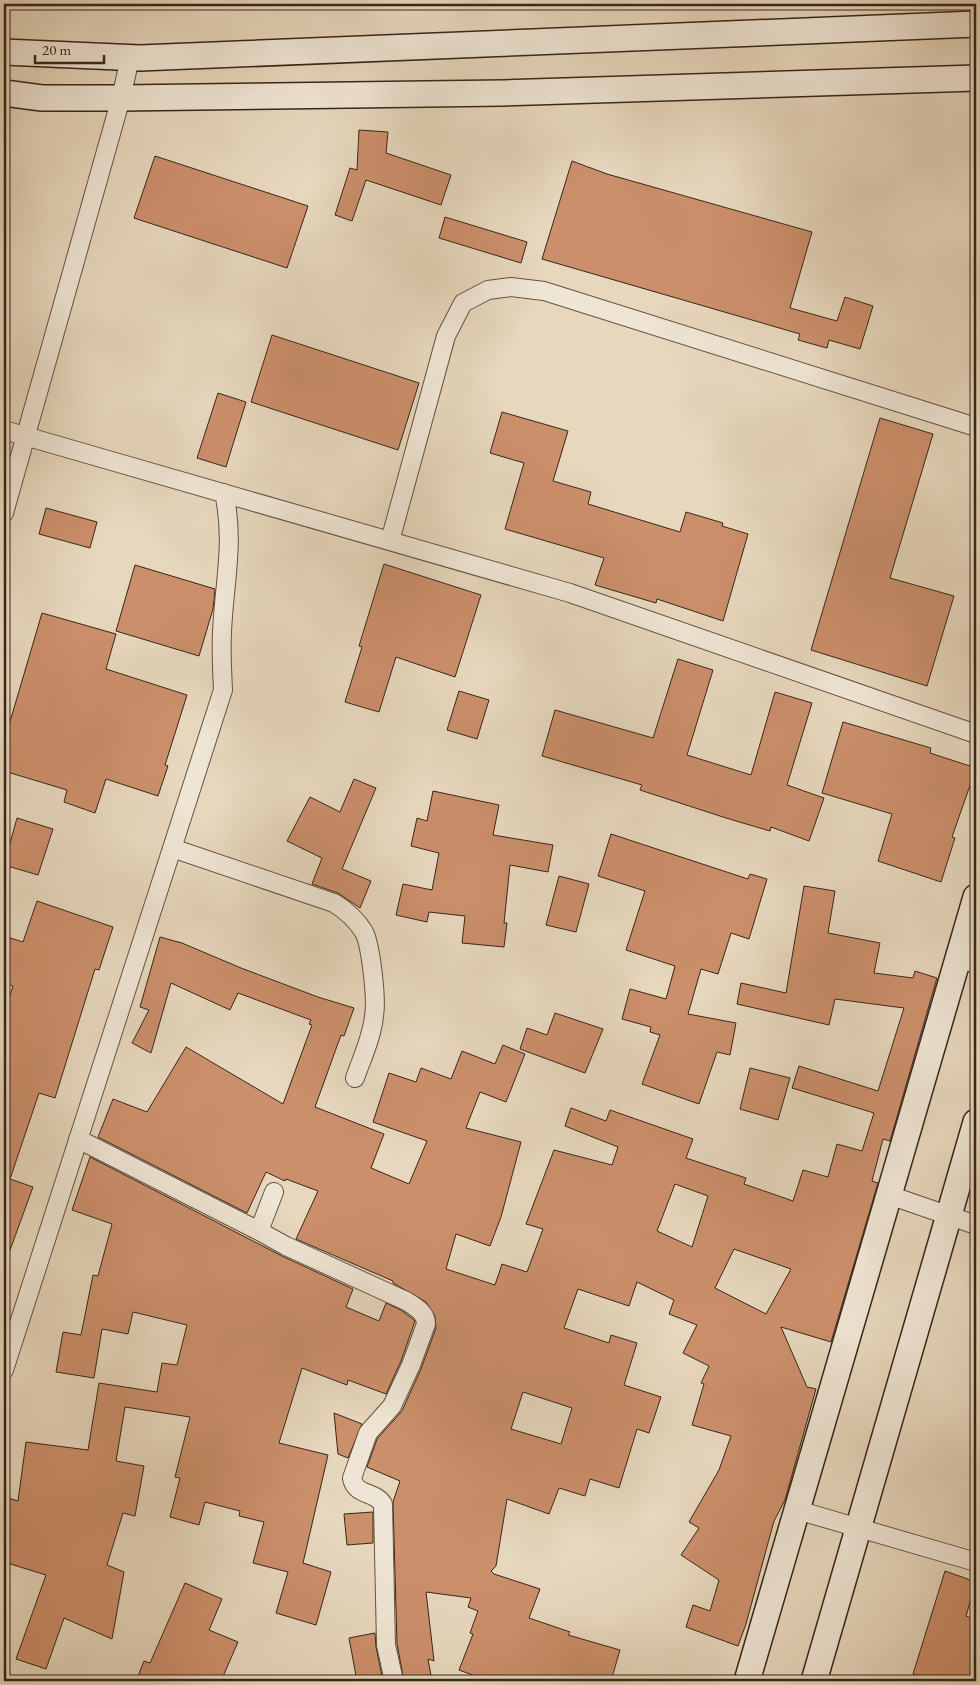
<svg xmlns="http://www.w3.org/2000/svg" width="980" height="1685" font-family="'EB Garamond',serif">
	<rect width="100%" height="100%" fill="#e7d7bd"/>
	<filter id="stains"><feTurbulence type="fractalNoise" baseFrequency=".004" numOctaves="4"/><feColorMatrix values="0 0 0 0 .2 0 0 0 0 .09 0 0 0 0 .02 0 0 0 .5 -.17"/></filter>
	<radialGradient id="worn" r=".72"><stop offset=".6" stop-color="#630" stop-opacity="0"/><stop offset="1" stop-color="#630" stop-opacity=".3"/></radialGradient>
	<path fill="#cb8f6b" stroke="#382618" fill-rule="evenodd" d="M 359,130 L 388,132 L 386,153 L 451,175 L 441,205 L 366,180 L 352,221 L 335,215 L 350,168 L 357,170 Z
		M 155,156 L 308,206 L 287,268 L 134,218 Z
		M 572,161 L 607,174 L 812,232 L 790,308 L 837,321 L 845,297 L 873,306 L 860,349 L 829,340 L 827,348 L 798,340 L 800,334 L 542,259 Z
		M 445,217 L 527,242 L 521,263 L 439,238 Z
		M 272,335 L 419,383 L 398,450 L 251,402 Z
		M 218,393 L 246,402 L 226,467 L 197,458 Z
		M 502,412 L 568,431 L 553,481 L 591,492 L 588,504 L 680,532 L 686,512 L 723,523 L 722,526 L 748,534 L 723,621 L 657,599 L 656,603 L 595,585 L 604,558 L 505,529 L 524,463 L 490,453 Z
		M 880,418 L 933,434 L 890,578 L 954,596 L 927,686 L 811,650 Z
		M 46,508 L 97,522 L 90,548 L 39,534 Z
		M 384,564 L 481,595 L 455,677 L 396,657 L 379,712 L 345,702 L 362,647 L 359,646 Z
		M 135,565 L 215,589 L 213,609 L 199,656 L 116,631 Z
		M 42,613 L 116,634 L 106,669 L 187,695 L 165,765 L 168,766 L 158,796 L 106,779 L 95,813 L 64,802 L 67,790 L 4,771 L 4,742 Z
		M 678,659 L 713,670 L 687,755 L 751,775 L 775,692 L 812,703 L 787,785 L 824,798 L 809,841 L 771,827 L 770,831 L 726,818 L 640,790 L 642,785 L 542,756 L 555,710 L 653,738 Z
		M 459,691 L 489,700 L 477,739 L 447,730 Z
		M 843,722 L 931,748 L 930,753 L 976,768 L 952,837 L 955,838 L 941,882 L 878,861 L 892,814 L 822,793 Z
		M 354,779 L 376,788 L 342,869 L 371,881 L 360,908 L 338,893 L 312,884 L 322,858 L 287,841 L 310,797 L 340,812 Z
		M 433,791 L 499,805 L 493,835 L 553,845 L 548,872 L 510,865 L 504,923 L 507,923 L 504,947 L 462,943 L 465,916 L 429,912 L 427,922 L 396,915 L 403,884 L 432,890 L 439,853 L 411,846 L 417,818 L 427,821 Z
		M 17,818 L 53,829 L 38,875 L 4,865 Z
		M 611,834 L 748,879 L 750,874 L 767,879 L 749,939 L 731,933 L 718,974 L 701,969 L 688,1014 L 736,1023 L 730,1055 L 717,1052 L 699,1104 L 642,1084 L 660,1035 L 650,1032 L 651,1027 L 622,1019 L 630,989 L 666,999 L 675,966 L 626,950 L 645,891 L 598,876 Z
		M 559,876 L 589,884 L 576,932 L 546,925 Z
		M 804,886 L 835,891 L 828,933 L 880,943 L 874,973 L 913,978 L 915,971 L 937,978 L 890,1141 L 883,1139 L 872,1181 L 878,1183 L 831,1342 L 781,1327 L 807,1387 L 816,1389 L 785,1500 L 774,1521 L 746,1624 L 738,1646 L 686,1627 L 693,1605 L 710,1611 L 719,1580 L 681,1555 L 699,1528 L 689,1522 L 719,1470 L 731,1436 L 692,1425 L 704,1384 L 701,1383 L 709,1366 L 683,1353 L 697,1325 L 669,1314 L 674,1300 L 637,1282 L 629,1306 L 578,1289 L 564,1328 L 609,1343 L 611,1335 L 637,1343 L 624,1385 L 661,1397 L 649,1433 L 637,1429 L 619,1488 L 590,1479 L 585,1496 L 559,1488 L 549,1514 L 507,1499 L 496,1566 L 491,1571 L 494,1574 L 540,1589 L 529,1618 L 570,1632 L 568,1635 L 620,1650 L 611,1681 L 489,1681 L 459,1670 L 473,1634 L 470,1633 L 478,1611 L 468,1607 L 471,1598 L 426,1592 L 434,1661 L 428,1659 L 432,1681 L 404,1681 L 397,1644 L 393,1502 L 400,1481 L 367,1467 L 377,1439 L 402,1411 L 421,1369 L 436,1328 L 435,1316 L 426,1302 L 393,1283 L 393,1281 L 296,1239 L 318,1191 L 286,1179 L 285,1181 L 266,1172 L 247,1213 L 98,1137 L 113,1099 L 147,1112 L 186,1047 L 283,1104 L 312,1025 L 309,1024 L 311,1020 L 238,993 L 230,1010 L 171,983 L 151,1053 L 132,1043 L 149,1010 L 140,1007 L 160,937 L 182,943 L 241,968 L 318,997 L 354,1008 L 344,1036 L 341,1035 L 315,1107 L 384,1134 L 371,1168 L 409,1184 L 427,1141 L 373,1122 L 389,1073 L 416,1082 L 421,1068 L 451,1079 L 462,1051 L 495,1064 L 503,1045 L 525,1054 L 506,1102 L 480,1092 L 466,1128 L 521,1142 L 501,1217 L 490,1246 L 456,1234 L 446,1269 L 495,1285 L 502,1264 L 527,1272 L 543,1229 L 526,1224 L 554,1150 L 612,1165 L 618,1147 L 565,1126 L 571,1108 L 606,1121 L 610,1110 L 693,1139 L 686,1158 L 746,1178 L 744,1184 L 793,1201 L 803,1170 L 828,1177 L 837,1144 L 862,1151 L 874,1113 L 792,1088 L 799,1066 L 878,1091 L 904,1008 L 835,999 L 829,1025 L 737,1004 L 741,983 L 786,993 ZM 675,1184 L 708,1196 L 692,1247 L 657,1231 ZM 734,1249 L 791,1269 L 766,1314 L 715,1288 ZM 523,1392 L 572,1408 L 561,1444 L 511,1429 Z
		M 37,901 L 113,927 L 99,970 L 95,969 L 55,1098 L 39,1093 L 10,1179 L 33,1187 L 6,1261 L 4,1261 L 4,1014 L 13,986 L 4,983 L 4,936 L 23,942 Z
		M 555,1013 L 603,1029 L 585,1073 L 520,1049 L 527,1028 L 547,1035 Z
		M 750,1068 L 790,1078 L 778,1120 L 740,1109 Z
		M 90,1157 L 282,1256 L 353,1289 L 346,1307 L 379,1321 L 386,1303 L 401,1310 L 415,1321 L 401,1361 L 386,1394 L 348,1380 L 347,1385 L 302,1368 L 279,1443 L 328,1455 L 303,1563 L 331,1572 L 316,1625 L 276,1613 L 288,1572 L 253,1563 L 264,1522 L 239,1516 L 240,1511 L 205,1502 L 199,1525 L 170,1517 L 180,1478 L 175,1477 L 190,1417 L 125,1407 L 116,1461 L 144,1466 L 135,1516 L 123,1513 L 107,1565 L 124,1572 L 112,1639 L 64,1618 L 46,1669 L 16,1659 L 46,1575 L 4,1562 L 4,1497 L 18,1501 L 26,1442 L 88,1450 L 99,1383 L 157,1392 L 162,1363 L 177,1365 L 187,1325 L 133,1312 L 128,1334 L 102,1329 L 94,1378 L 56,1372 L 63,1332 L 81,1335 L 93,1275 L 98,1276 L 112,1224 L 72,1210 Z
		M 334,1413 L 362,1424 L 348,1458 L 338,1454 Z
		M 373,1512 L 373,1543 L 347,1545 L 344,1514 Z
		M 945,1571 L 976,1582 L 966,1616 L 976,1620 L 976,1681 L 936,1681 L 913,1674 Z
		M 185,1583 L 222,1599 L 209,1630 L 238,1642 L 221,1681 L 136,1681 L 144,1661 L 150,1663 Z
		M 375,1633 L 376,1647 L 383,1681 L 357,1681 L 349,1638 Z"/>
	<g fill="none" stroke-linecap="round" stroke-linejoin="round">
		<g stroke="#645241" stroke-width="20">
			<path id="street" d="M 4,430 L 570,593 L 976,734
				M 4,513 L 121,98 L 130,58
				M 390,541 L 446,336 L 463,303 L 488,290 L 511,287 L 544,291 L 976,427
				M 172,848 L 334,903 C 347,911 356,919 364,932 C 371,946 377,1000 374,1016 C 372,1037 362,1058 355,1078
				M 958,958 L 976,964
				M 78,1139 L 259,1231 L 274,1192
				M 889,1195 L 976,1225
				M 259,1231 L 286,1246 L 406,1301 C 415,1307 426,1312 426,1324 L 411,1365 L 392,1406 L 368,1433 L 352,1478 C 355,1496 375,1491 383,1504 L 386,1645 L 394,1681
				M 4,1370 L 223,690 C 222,671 221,652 222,632 C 224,584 235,542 224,493
				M 797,1510 L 976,1562"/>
		</g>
		<g stroke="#382618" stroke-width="28">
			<path id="secondary" d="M 4,52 L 140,58 L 976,24
				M 4,93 L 42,98 L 121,98 L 503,93 L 976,78
				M 747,1681 L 976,897
				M 814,1681 L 976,1122"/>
		</g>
		<use href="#street" stroke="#efe5d4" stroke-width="18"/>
		<use href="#secondary" stroke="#efe5d4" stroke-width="25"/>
	</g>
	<rect width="980" height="1685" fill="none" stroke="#e7d7bd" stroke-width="20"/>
	<rect x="5" y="5" width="970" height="1675" fill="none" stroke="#382618" stroke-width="2.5"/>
	<rect x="10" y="10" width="960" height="1665" fill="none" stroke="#382618"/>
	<path d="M35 55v8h69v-8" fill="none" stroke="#382618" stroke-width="2.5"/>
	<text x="42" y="55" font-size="15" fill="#382618" stroke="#efe5d4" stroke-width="4" paint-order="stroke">20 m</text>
	<rect width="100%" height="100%" filter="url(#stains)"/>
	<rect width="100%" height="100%" fill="url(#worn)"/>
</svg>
